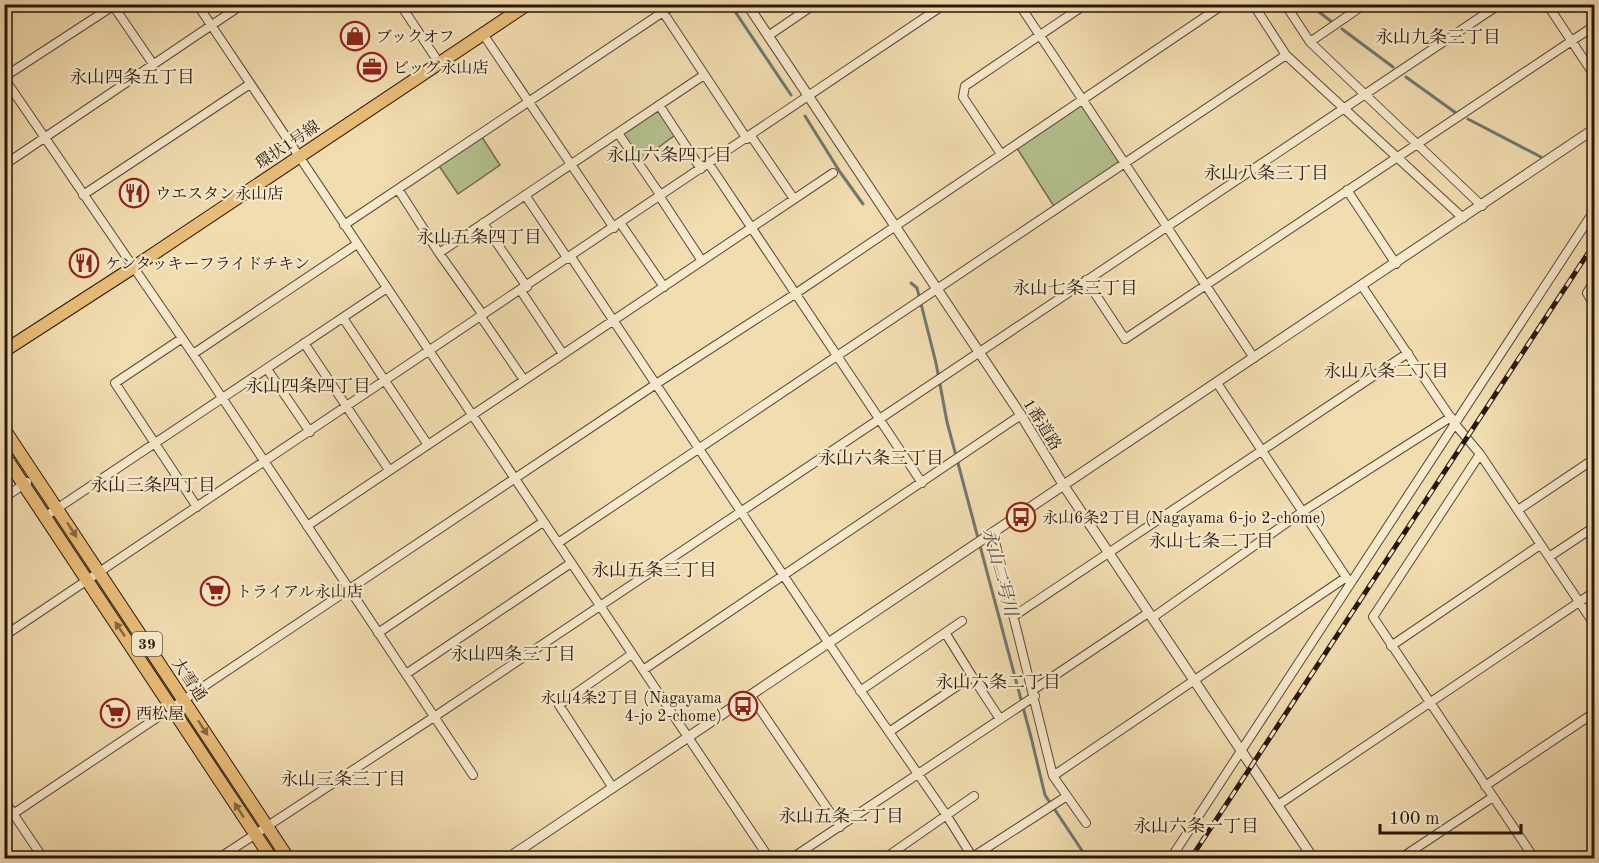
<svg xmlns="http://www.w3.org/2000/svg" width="1599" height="863" font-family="'Old Standard TT','Noto Serif JP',serif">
	<rect width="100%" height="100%" fill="#f2ddb0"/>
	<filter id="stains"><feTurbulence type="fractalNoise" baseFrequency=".00333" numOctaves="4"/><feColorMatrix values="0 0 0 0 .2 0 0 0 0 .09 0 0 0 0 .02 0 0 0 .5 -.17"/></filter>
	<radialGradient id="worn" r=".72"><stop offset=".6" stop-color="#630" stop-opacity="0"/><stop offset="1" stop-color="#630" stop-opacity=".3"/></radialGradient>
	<path fill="#b4c290" stroke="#6e6c4d" stroke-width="1.5" d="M 1083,99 L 1125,163 L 1055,208 L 1015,145 Z
		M 659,105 L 678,133 L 638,162 L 618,133 Z
		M 480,134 L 500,165 L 458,194 L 437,163 Z"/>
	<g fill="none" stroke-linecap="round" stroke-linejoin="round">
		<path stroke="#6f7871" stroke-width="3" d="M 730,4 L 791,95
			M 1314,8 L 1332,22
			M 1342,29 L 1393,67
			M 1406,77 L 1456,113
			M 805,116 L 840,172 L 863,204
			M 1468,119 L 1541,157
			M 911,283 L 917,288 L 936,363 L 947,422 L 1031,737 L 1045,795 L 1087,858"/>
		<g stroke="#5a4834" stroke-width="10">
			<path id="minor" d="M 112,4 L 153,64
				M 197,4 L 769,858
				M 400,4 L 439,63
				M 1019,4 L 1254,358
				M 1253,4 L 1286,55 L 1463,218
				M 1285,4 L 1310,42 L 1482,206
				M 1547,4 L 1594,75
				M 663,12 L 747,139
				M 483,34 L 614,228
				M 768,36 L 815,4
				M 1310,42 L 1365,4
				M 4,77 L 113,6
				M 4,78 L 193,354 L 473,775
				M 659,105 L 701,169
				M 618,133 L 661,196
				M 751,136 L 794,199
				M 1001,154 L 963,97 L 965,86 L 1086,4
				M 709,164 L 922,483
				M 4,165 L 243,4
				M 398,189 L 439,253 L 483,315
				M 1347,190 L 1396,264
				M 83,195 L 250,84
				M 525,195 L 568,259
				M 660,197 L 702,261
				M 483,223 L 527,287
				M 621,224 L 664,287
				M 344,225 L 675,4
				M 439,253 L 704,75
				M 571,257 L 858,687 L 947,816 L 973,858
				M 1086,280 L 1125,339 L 1594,26
				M 1594,281 L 1587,293 L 1594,305
				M 1362,286 L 1455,424 L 1480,454
				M 521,291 L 563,354
				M 481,317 L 524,380
				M 343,318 L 428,445
				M 181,339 L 115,383 L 197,507
				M 304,343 L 389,470
				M 193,354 L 357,244
				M 267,369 L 310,432
				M 1217,383 L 1348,580
				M 4,498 L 27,482
				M 1518,510 L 1594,459
				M 46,516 L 387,288
				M 307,526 L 833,173
				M 993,534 L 1053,776 L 1086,823
				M 558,543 L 1286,55
				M 1549,557 L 1594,527
				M 1014,616 L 1408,353
				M 1152,618 L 1302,512 L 1451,417
				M 378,633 L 543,522
				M 4,636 L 945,4
				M 1391,646 L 1540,545
				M 643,670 L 1021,415
				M 406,674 L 571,563
				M 972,676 L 1000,719
				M 1033,690 L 1148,613
				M 860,691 L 962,621
				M 751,696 L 840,827
				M 889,732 L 972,676 L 946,634
				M 1053,776 L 1345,578
				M 1485,786 L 1594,713
				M 613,788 L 559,705 L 632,654
				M 4,800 L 43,858
				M 1278,805 L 1594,592
				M 4,820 L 656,384 L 795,294 L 1224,4
				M 219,858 L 434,717 L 1500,4
				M 792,858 L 1035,696
				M 885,858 L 974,796
				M 971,858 L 1067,796
				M 1171,858 L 1594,211
				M 1401,858 L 1493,797
				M 1534,858 L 1373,617 L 1480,454 L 1594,624"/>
		</g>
		<g stroke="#5a4834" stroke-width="11">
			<path id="tertiary" d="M 747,4 L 1021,415 L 1064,486 L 1313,858
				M 508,858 L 1594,129"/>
		</g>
		<g stroke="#27160a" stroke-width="14">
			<path id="primary" d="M 4,351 L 134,267 L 528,4"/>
		</g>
		<g stroke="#27160a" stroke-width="14">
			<path id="trunk" d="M 4,429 L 288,858
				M 4,455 L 271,858"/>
		</g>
		<use href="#minor" stroke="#f7e9cc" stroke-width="8"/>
		<use href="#tertiary" stroke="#f7e9cc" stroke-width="9"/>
		<use href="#primary" stroke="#e9be78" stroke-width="12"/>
		<use href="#trunk" stroke="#e9be78" stroke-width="12"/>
		<g stroke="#27160a" stroke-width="5">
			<path id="rail" d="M 1191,858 L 1594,244"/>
		</g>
		<use href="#rail" stroke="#f7e9cc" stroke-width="3" stroke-dasharray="9" stroke-linecap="butt"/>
	</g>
	<defs><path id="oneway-solid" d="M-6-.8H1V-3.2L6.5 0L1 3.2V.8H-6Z" transform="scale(1.5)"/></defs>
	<g fill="#886a41">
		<use href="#oneway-solid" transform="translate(72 530) rotate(57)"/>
		<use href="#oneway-solid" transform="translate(120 629) rotate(-124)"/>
		<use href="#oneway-solid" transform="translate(203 728) rotate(57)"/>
		<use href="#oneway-solid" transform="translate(239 810) rotate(-123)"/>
	</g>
	<defs>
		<g id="shop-ring" transform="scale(1.5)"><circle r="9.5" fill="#f7e9cc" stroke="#8f2418" stroke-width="1.5"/><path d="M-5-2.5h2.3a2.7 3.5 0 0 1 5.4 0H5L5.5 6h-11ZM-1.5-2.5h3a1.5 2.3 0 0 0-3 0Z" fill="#8f2418"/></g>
		<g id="office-ring" transform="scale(1.5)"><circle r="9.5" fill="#f7e9cc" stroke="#8f2418" stroke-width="1.5"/><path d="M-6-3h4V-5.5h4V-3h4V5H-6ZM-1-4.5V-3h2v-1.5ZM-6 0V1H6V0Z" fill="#8f2418"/></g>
		<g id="restaurant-ring" transform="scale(1.5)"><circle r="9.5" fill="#f7e9cc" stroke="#8f2418" stroke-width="1.5"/><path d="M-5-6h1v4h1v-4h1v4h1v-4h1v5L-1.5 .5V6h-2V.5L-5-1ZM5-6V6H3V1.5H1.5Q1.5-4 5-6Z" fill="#8f2418"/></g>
		<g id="bus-ring" transform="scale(1.5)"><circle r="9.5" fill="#f7e9cc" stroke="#8f2418" stroke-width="1.5"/><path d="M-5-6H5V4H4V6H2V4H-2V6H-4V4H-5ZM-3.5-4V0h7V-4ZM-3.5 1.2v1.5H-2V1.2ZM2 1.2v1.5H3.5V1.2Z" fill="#8f2418"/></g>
		<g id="supermarket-ring" transform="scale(1.5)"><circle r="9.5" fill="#f7e9cc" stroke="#8f2418" stroke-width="1.5"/><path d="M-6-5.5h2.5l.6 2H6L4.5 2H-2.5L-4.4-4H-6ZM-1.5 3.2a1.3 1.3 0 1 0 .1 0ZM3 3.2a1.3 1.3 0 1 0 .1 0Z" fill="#8f2418"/></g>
	</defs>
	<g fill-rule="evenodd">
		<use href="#shop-ring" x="355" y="36"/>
		<use href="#office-ring" x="372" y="67"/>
		<use href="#restaurant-ring" x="134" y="193"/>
		<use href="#restaurant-ring" x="84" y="263"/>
		<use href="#bus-ring" x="1021" y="517"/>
		<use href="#supermarket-ring" x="215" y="591"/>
		<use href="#bus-ring" x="743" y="706"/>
		<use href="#supermarket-ring" x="115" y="713"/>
	</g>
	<g text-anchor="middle" stroke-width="4.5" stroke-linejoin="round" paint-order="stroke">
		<rect fill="#f7e9cc" stroke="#655544" stroke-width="1.5" x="132" y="632" width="30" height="24" rx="4.5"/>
		<g font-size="15" font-weight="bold" fill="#27160a">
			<text x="147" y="649">39</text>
		</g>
		<g font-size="16" fill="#27160a" stroke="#f7e9cc" text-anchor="start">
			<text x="376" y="42">ブックオフ</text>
			<text x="393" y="73">ビッグ永山店</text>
			<text x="155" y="199">ウエスタン永山店</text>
			<text x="105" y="269">ケンタッキーフライドチキン</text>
			<text x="1042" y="523">永山6条2丁目 (Nagayama 6-jo 2-chome)</text>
			<text x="236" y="597">トライアル永山店</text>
			<text x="722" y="703" text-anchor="end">永山4条2丁目 (Nagayama<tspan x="722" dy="18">4-jo 2-chome)</tspan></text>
			<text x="136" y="719">西松屋</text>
		</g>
		<g font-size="16" fill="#27160a" stroke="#f7e9cc">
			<text transform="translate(287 144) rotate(-34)" y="6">環状1号線</text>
			<text transform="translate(1043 424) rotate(58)" y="6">1番道路</text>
			<text transform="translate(190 679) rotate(56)" y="6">大雪通</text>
		</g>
		<g font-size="18" fill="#27160a" stroke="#f7e9cc">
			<text x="1438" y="43">永山九条三丁目</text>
			<text x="132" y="83">永山四条五丁目</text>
			<text x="669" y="161">永山六条四丁目</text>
			<text x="1266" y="179">永山八条三丁目</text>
			<text x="479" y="243">永山五条四丁目</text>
			<text x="1075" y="294">永山七条三丁目</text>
			<text x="1386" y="377">永山八条二丁目</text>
			<text x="308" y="392">永山四条四丁目</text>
			<text x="881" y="464">永山六条三丁目</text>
			<text x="153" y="491">永山三条四丁目</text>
			<text x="1211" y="547">永山七条二丁目</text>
			<text x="654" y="576">永山五条三丁目</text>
			<text x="513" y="660">永山四条三丁目</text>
			<text x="998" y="688">永山六条二丁目</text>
			<text x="343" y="785">永山三条三丁目</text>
			<text x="841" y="822">永山五条二丁目</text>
			<text x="1196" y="832">永山六条一丁目</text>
		</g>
		<g font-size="18" font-style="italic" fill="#514f46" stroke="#f7e9cc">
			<text transform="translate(1000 572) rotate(75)" y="6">永山二号川</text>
		</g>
	</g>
	<rect width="1599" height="863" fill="none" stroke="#f2ddb0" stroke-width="24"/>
	<rect x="6" y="6" width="1587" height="851" fill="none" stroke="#27160a" stroke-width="3"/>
	<rect x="12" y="12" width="1575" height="839" fill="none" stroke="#27160a" stroke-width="1.5"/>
	<path d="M1380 824v9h141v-9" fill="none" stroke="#27160a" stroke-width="3"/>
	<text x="1389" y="824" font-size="18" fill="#27160a" stroke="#f7e9cc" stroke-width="4.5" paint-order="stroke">100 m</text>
	<rect width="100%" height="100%" filter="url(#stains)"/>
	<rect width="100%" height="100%" fill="url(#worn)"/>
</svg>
